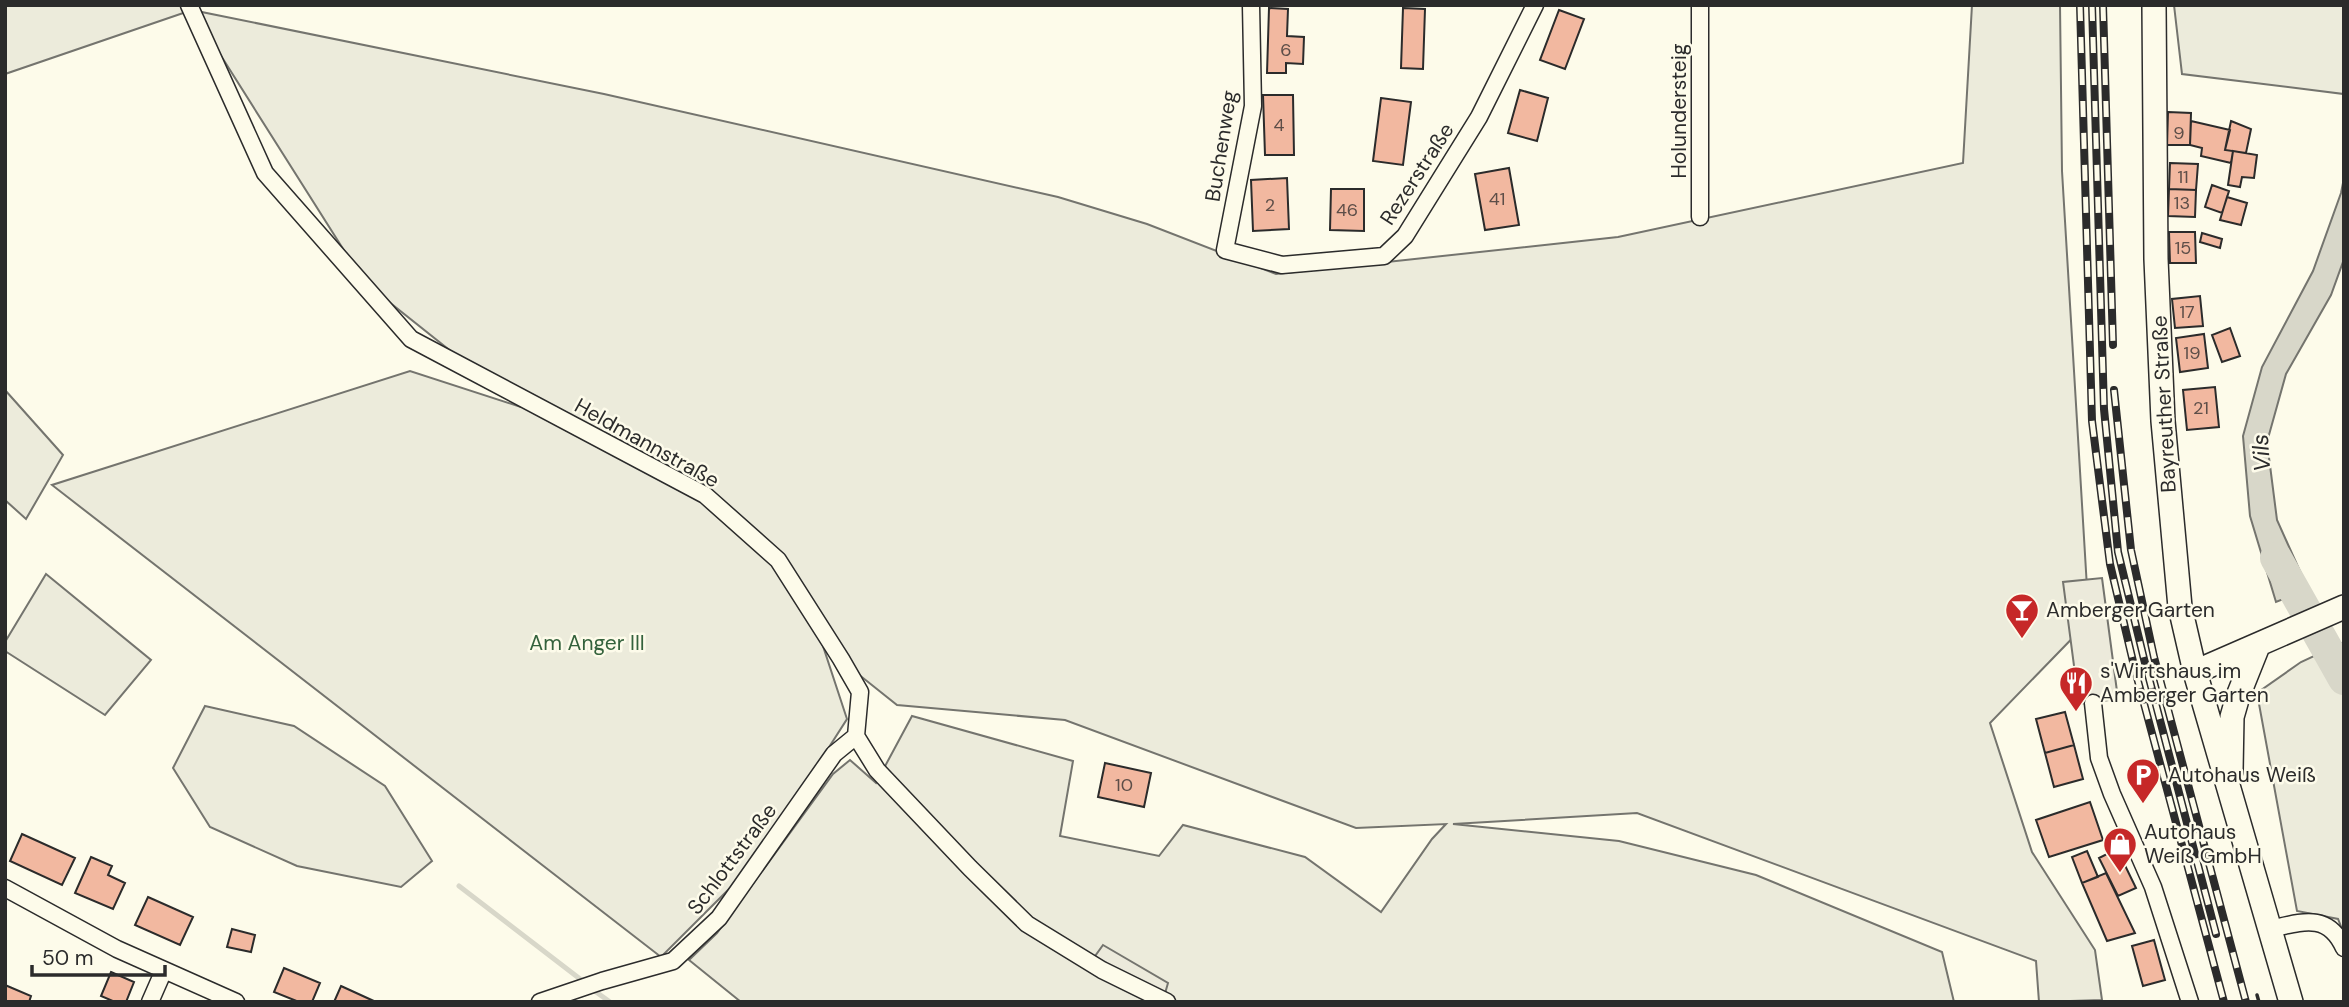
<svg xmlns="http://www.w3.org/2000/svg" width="2349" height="1007" font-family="'DM Sans',sans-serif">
	<rect width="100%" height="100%" fill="#fdfbea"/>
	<path fill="#ecebdb" stroke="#74746e" stroke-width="2" d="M 5,5 L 189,5 L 192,10 L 604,94 L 1058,197 L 1147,224 L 1276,274 L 1618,237 L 1963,163 L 1972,5 L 2060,5 L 2062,171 L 2089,621 L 1990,723 L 2032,852 L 2095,950 L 2102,1000 L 2039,1002 L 2036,961 L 1637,813 L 1453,824 L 1619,841 L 1756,875 L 1942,952 L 1954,1002 L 741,1002 L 689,960 L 717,933 L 833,774 L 850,760 L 876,783 L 912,716 L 1073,761 L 1060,836 L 1159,856 L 1183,825 L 1305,857 L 1381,912 L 1432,839 L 1446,824 L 1356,828 L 1065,720 L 897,705 L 823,646 L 847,719 L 755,863 L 661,957 L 52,485 L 410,371 L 521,407 L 364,282 L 192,10 L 5,74 Z
		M 2174,5 L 2344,5 L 2344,94 L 2182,74 Z
		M 5,390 L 63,455 L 26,519 L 5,500 Z
		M 46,574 L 151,660 L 105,715 L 5,651 L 5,642 Z
		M 2344,642 L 2344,934 L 2338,919 L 2297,911 L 2257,693 L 2301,662 Z
		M 205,706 L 294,726 L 385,786 L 432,861 L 401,887 L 297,866 L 210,827 L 173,768 Z"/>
	<path fill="#eceadb" stroke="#74746e" stroke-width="2" d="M 2102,578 L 2118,699 L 2079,704 L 2063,582 Z
		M 1103,945 L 1168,983 L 1164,997 L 1093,959 Z"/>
	<path fill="#d8d7c9" stroke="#74746e" stroke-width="2" d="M 2344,178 L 2344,259 L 2331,295 L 2286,374 L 2267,442 L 2277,520 L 2308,589 L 2276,602 L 2250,516 L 2243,436 L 2262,367 L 2313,271 L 2341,193 Z"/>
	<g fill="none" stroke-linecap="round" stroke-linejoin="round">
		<path stroke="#d8d7c9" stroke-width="5" d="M 459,886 L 584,982
			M 592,989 L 610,1002"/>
		<path stroke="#d8d7c9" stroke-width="32" d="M 2276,558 L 2344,679"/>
	</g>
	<path fill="#f2b8a0" stroke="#2b2b2b" stroke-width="2" d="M 1269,8 L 1288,9 L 1287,36 L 1304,37 L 1303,64 L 1286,63 L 1286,73 L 1267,73 Z
		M 1403,8 L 1425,9 L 1423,69 L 1401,68 Z
		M 1559,10 L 1584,19 L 1565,69 L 1540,60 Z
		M 1520,90 L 1548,98 L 1537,141 L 1508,133 Z
		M 1263,95 L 1293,95 L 1294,155 L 1265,155 Z
		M 1381,98 L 1411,102 L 1403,165 L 1373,161 Z
		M 2168,112 L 2191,113 L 2190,145 L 2167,145 Z
		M 2191,121 L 2230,130 L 2225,150 L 2233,151 L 2231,163 L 2201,156 L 2202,148 L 2190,145 Z
		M 2231,121 L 2251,129 L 2246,153 L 2225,150 Z
		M 2233,151 L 2257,155 L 2254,178 L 2242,177 L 2240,187 L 2228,185 Z
		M 2170,163 L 2198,164 L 2196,190 L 2169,189 Z
		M 1509,168 L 1519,225 L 1485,230 L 1475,174 Z
		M 1287,178 L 1289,229 L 1253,231 L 1251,180 Z
		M 2212,185 L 2229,191 L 2222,213 L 2205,207 Z
		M 1331,189 L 1364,189 L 1364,231 L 1330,230 Z
		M 2169,189 L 2196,190 L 2195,217 L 2168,216 Z
		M 2227,197 L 2247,203 L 2241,225 L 2220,220 Z
		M 2169,232 L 2195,232 L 2196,263 L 2170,263 Z
		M 2202,233 L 2222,239 L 2220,248 L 2200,242 Z
		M 2200,296 L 2203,326 L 2175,328 L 2172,299 Z
		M 2230,328 L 2240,356 L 2222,362 L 2212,335 Z
		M 2204,334 L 2208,368 L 2180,372 L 2176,338 Z
		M 2215,387 L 2219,427 L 2187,430 L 2183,390 Z
		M 2065,712 L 2074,745 L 2045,753 L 2036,719 Z
		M 2074,745 L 2083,779 L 2054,787 L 2045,753 Z
		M 1105,763 L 1151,773 L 1144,807 L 1098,797 Z
		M 2090,802 L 2103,840 L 2049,857 L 2036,820 Z
		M 22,834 L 75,858 L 62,885 L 10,861 Z
		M 2117,849 L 2136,888 L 2118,896 L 2099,858 Z
		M 2087,851 L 2098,877 L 2082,883 L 2072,857 Z
		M 91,857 L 112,866 L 108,875 L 125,883 L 113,909 L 75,893 Z
		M 2106,873 L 2135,933 L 2107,941 L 2082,883 Z
		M 148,897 L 193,917 L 180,945 L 135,925 Z
		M 232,929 L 255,935 L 251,952 L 227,947 Z
		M 2154,940 L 2165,980 L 2143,986 L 2132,946 Z
		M 284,968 L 320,983 L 312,1002 L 299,1002 L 274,992 Z
		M 111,972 L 134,982 L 126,1002 L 115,1002 L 101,996 Z
		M 5,985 L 31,996 L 29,1002 L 5,1002 Z
		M 341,986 L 376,1002 L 334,1002 Z"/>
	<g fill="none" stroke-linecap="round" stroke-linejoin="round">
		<g stroke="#2b2b2b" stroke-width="19">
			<path id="street" d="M 189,5 L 265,173 L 411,339 L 705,495 L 778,560 L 841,659 L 860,692 L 856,736 L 877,770 L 970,868 L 1027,924 L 1102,970 L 1167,1002
				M 1251,5 L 1253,106 L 1225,250 L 1282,265 L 1384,256 L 1405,236 L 1479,117 L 1535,5
				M 1700,5 L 1700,217
				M 2093,703 L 2099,758 L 2112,794 L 2153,887 L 2190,1002
				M 5,888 L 117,949 L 236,1002
				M 2270,929 C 2302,922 2328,912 2344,948
				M 150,1002 L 164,970
				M 540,1002 L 602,981 L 673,961 L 719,918 L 834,754 L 856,736"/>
		</g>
		<g stroke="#2b2b2b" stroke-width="26">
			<path id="secondary" d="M 2154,5 L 2156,259 L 2163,421 L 2180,607 L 2195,672 L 2291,1002
				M 2195,672 L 2344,607
				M 2231,771 L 2232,717 L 2238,696 L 2258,646"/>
		</g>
		<use href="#street" stroke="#fdfbea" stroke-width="16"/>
		<use href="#secondary" stroke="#fdfbea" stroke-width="23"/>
		<g stroke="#2b2b2b" stroke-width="8">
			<path id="rail" d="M 2080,5 L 2092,421 L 2110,564 L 2135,670 L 2224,1002
				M 2092,5 L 2104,409 L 2118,552 L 2144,659 L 2216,934
				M 2103,5 L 2113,345
				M 2114,390 L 2131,550 L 2154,657 L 2246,1002"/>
		</g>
		<use href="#rail" stroke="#fdfbea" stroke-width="5" stroke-dasharray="16" stroke-linecap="butt"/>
		<path stroke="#2b2b2b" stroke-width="3.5" d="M 2257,995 L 2259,1002"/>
	</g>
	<defs>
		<g id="bar-pin" transform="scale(1.75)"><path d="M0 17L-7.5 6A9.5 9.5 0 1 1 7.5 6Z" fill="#c62828" stroke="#fdfbea"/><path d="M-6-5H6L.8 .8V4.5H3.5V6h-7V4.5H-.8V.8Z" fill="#fff"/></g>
		<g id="restaurant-pin" transform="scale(1.75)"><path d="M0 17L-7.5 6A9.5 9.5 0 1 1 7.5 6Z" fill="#c62828" stroke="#fdfbea"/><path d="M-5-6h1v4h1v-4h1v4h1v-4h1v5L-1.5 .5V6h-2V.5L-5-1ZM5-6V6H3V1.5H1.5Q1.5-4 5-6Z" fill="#fff"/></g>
		<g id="parking-pin" transform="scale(1.75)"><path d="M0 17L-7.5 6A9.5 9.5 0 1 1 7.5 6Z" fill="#c62828" stroke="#fdfbea"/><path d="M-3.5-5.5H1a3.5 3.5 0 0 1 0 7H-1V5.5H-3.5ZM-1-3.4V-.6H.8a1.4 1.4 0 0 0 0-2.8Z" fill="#fff"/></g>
		<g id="shop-pin" transform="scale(1.75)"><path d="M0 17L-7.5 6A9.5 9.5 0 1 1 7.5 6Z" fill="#c62828" stroke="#fdfbea"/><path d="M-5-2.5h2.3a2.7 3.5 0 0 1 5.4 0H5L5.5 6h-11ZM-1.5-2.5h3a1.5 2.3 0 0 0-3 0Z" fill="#fff"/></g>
	</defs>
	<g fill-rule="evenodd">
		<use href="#bar-pin" x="2022" y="610"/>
		<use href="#restaurant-pin" x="2076" y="683"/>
		<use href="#parking-pin" x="2143" y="775"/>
		<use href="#shop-pin" x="2120" y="844"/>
	</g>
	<g text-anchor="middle" stroke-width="5" stroke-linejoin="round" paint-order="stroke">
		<g font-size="18" fill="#5d4e48">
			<text x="1286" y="56">6</text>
			<text x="1279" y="131">4</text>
			<text x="2179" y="139">9</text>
			<text x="2183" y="183">11</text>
			<text x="1497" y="205">41</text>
			<text x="2182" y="209">13</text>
			<text x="1270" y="211">2</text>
			<text x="1347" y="216">46</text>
			<text x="2183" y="254">15</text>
			<text x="2187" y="318">17</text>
			<text x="2192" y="359">19</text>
			<text x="2201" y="414">21</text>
			<text x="1124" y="791">10</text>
		</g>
		<g font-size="21" fill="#2b2b2b" stroke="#fdfbea">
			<text transform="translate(1679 111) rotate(-90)" y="7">Holundersteig</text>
			<text transform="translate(1221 146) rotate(-81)" y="7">Buchenweg</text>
			<text transform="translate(1417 174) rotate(-57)" y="7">Rezerstraße</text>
			<text transform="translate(2164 404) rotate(-93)" y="7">Bayreuther Straße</text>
			<text transform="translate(647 443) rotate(29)" y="7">Heldmannstraße</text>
			<text transform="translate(732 859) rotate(-53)" y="7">Schlottstraße</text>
		</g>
		<g font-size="21" fill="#2b2b2b" stroke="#fdfbea" text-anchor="start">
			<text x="2046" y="617">Amberger Garten</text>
			<text x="2100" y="678">s'Wirtshaus im<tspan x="2100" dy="24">Amberger Garten</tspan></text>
			<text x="2168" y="782">Autohaus Weiß</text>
			<text x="2144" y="839">Autohaus<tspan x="2144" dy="24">Weiß GmbH</tspan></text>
		</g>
		<g font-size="21" fill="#34623c" stroke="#fdfbea">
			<text x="587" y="650">Am Anger III</text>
		</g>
		<g font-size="23" font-style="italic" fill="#2b2b2b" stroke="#fdfbea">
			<text transform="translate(2261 453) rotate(-94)" y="8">Vils</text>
		</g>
	</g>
	<rect width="2349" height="1007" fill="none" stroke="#2b2b2b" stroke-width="14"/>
	<path d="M32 965v10h133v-10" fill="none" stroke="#2b2b2b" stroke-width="3.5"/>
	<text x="42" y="965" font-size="21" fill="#2b2b2b" stroke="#fdfbea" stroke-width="5" paint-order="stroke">50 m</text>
</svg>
